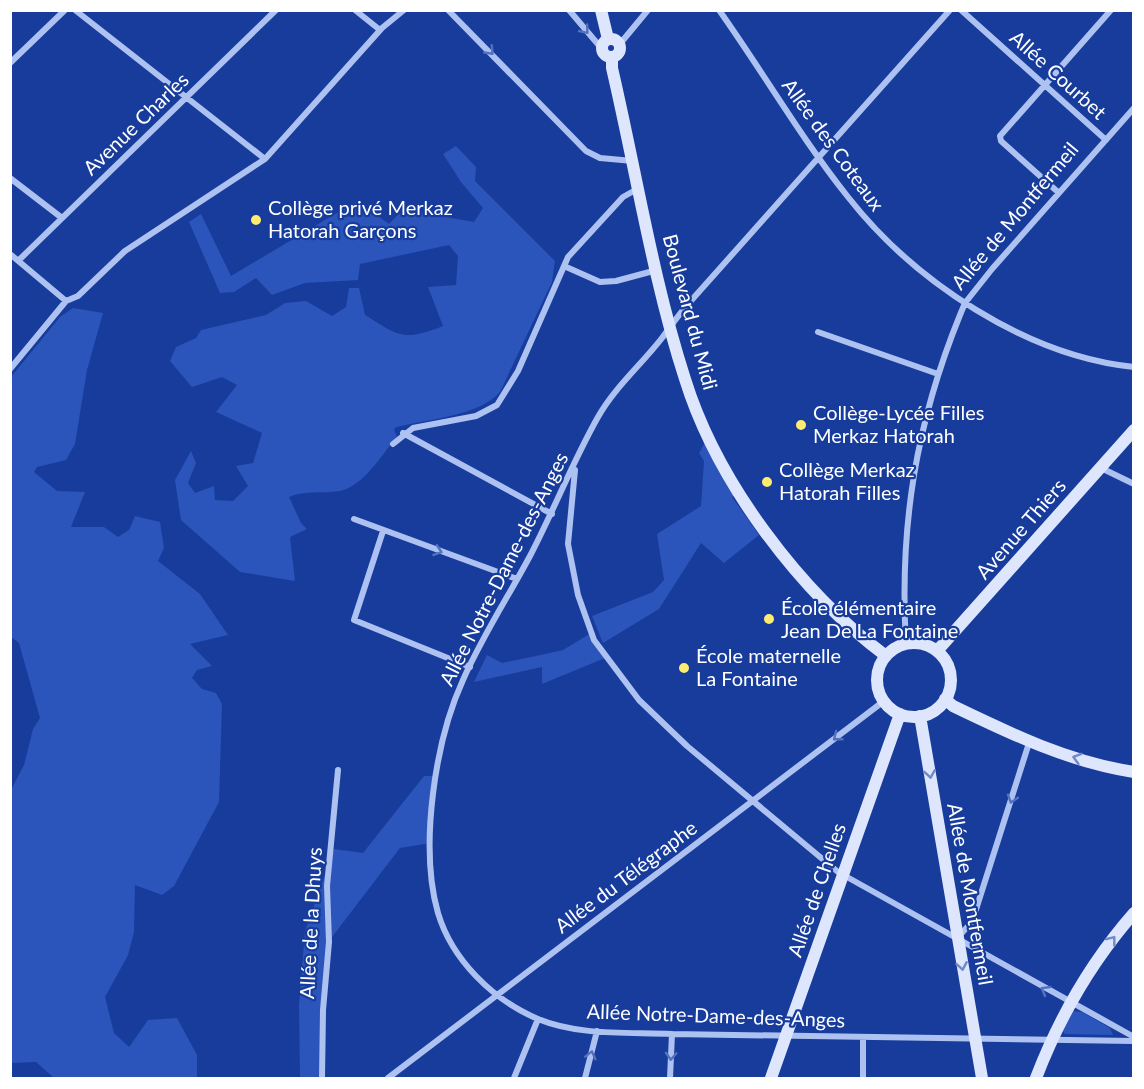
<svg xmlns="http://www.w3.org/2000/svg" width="1144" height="1089" font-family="Lato,sans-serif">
	<rect width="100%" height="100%" fill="#173c9c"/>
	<path fill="#2b55ba" d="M 456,146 L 476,167 L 475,181 L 555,261 L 552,282 L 500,392 C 479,416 428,419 397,427 L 394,429 L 397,437 C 382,454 364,486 340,491 C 322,494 306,490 289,497 L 301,523 L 307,529 L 290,537 L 295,581 L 240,572 L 181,520 L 175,480 L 191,451 L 196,463 L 188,483 L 195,493 L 214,486 L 215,500 L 233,501 L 248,486 L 236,466 L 253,463 L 262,433 L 216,412 L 237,385 L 222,377 L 192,387 L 170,361 L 176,347 L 196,338 L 201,330 L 266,315 L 285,303 L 306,301 L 332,316 L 346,307 L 349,288 L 359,288 L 365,315 C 399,336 403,342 443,326 L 428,287 L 456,285 L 458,256 L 449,245 L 360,264 L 358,280 L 305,283 L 272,295 L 256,278 L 234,292 L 220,293 L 189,222 L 201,214 L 231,276 L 357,201 L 389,224 L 408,204 L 416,211 L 424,213 L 474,222 L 483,208 L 461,182 L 443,154 Z
		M 73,308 L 103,313 L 87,370 L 75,444 L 66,460 L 37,467 L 34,472 L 57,491 L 85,492 L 71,527 L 104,527 L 118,537 L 129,530 L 135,516 L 160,522 L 164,548 L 158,561 L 200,594 L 228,635 L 190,644 L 212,666 L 197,670 L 192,678 L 202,689 L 216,693 L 222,704 L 219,802 L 174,886 L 162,895 L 135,885 L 134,932 L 128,955 L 105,997 L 114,1033 L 129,1047 L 148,1020 L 177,1018 L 197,1055 L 197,1078 L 54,1078 L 36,1062 L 11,1063 L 11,790 L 24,765 L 33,729 L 40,718 L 19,643 L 11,637 L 11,377 L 60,317 Z
		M 708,437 L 740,494 L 732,497 L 759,535 L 724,563 L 701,543 L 659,609 L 603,643 L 592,616 L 653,592 L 664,580 L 657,534 L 701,506 L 704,461 L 699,453 Z
		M 591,633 L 605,658 L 542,684 L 542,667 L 474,682 L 487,655 L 502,663 L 536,656 L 563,650 Z
		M 424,776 L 435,776 L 431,843 L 400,848 L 329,941 L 322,1078 L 300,1078 L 299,1005 L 305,931 L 334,849 L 363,853 Z
		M 1073,1011 L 1082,1012 L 1110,1028 L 1113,1035 L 1065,1034 L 1063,1031 Z"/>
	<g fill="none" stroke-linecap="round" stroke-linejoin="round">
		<path stroke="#aec2f2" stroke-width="6" d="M 75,10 L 265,159
			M 355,10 L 380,30
			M 448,10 L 586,151 L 600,158 L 633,161
			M 569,10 L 602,49
			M 719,10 C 763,72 801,138 848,197 C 914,281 1026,356 1134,367
			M 950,10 L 689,303 C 679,314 671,326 662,338 C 641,365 615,387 598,417 C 573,461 554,510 530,556 C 508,597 482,637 463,680 C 435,741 419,847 438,913 C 452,960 493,1000 538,1019 C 579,1036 628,1032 672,1034 L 1134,1041
			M 961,10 L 1106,140
			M 619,45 L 648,10
			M 10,63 L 65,10
			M 10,178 L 62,218
			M 1059,193 L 1001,141 L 1000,136 L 1111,10
			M 10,254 L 66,301
			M 19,260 L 276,10
			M 564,266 L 600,282 L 616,281 L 657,270
			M 818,332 L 938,374
			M 10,369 L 66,301 L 78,296 L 125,251 L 265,159 L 382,28 L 404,10
			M 403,433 L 552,514
			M 393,444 L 413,428 L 476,416 L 497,405 L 518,371 L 568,257 L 623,197 L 639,188
			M 1101,468 L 1134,484
			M 575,470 L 568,544 L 578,595 L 594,640 L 639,700 L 687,746 L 838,872 L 1134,1037
			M 354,519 L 517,579
			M 383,531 L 354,620 L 470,667
			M 906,644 C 899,527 916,423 960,315 L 965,303 L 992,269 L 1134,108
			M 959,936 L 972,922 L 1029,743
			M 322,1078 L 323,1010 L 329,942 L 327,886 L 338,770
			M 388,1078 L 884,701
			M 514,1078 L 538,1019
			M 585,1078 L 597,1031
			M 670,1078 L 672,1034
			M 863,1078 L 863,1037"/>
		<path stroke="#dde6fc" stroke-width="12" d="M 601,10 L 608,39
			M602 48a9 9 0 1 1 18 0a9 9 0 1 1-18 0Z
			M 612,57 L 612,68 C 636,171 653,280 685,379 C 717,482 800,592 886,656
			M877 680a37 37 0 1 1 74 0a37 37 0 1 1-74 0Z
			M 937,651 L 1134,430
			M 945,699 L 953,706 C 1011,734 1069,762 1134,772
			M 920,716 L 982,1078
			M 771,1078 L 900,714
			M 1036,1078 C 1059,1018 1091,962 1134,913"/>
	</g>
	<defs><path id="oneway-chevron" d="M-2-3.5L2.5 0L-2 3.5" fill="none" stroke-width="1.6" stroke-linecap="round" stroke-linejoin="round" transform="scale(1.5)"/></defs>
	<g stroke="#5372be">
		<use href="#oneway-chevron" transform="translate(585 30) rotate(50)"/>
		<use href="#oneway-chevron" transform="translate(490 51) rotate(46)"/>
		<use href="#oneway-chevron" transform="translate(438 551) rotate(19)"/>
		<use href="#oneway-chevron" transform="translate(837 737) rotate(142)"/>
		<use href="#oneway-chevron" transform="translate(1012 799) rotate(108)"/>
		<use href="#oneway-chevron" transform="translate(1045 990) rotate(-150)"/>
		<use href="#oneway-chevron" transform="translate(591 1055) rotate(-76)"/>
		<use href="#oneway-chevron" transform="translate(671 1056) rotate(93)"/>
	</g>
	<g stroke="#7088c7">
		<use href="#oneway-chevron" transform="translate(1077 758) rotate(-164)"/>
		<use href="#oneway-chevron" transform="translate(930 774) rotate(81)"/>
		<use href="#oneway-chevron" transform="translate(1112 940) rotate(-52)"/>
		<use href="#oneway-chevron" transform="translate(962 966) rotate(80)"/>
	</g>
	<g fill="#ffec6f" stroke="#173c9c" stroke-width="2">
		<circle cx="256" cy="220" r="6"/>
		<circle cx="801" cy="425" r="6"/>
		<circle cx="767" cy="482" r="6"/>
		<circle cx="769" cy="619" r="6"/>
		<circle cx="684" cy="668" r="6"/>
	</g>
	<g text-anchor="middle" stroke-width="4.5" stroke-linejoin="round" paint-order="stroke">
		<g font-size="20" fill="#fff" stroke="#173c9c">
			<text transform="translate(1058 75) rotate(42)" y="7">Allée Courbet</text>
			<text transform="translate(136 124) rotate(-44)" y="7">Avenue Charles</text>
			<text transform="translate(833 145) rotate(54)" y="7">Allée des Coteaux</text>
			<text transform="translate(1015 216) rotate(-50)" y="7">Allée de Montfermeil</text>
			<text transform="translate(690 312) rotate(75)" y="7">Boulevard du Midi</text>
			<text transform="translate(1021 529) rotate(-49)" y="7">Avenue Thiers</text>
			<text transform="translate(504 569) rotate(-63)" y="7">Allée Notre-Dame-des-Anges</text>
			<text transform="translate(626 877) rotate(-37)" y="7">Allée du Télégraphe</text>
			<text transform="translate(817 890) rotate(-71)" y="7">Allée de Chelles</text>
			<text transform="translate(970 894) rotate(80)" y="7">Allée de Montfermeil</text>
			<text transform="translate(311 923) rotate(-87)" y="7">Allée de la Dhuys</text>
			<text transform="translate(716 1016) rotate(2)" y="7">Allée Notre-Dame-des-Anges</text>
		</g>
		<g font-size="20" fill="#fff" stroke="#173c9c" text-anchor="start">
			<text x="268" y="215">Collège privé Merkaz<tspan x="268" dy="23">Hatorah Garçons</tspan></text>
			<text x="813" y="420">Collège-Lycée Filles<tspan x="813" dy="23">Merkaz Hatorah</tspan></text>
			<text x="779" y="477">Collège Merkaz<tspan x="779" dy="23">Hatorah Filles</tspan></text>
			<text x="781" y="615">École élémentaire<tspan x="781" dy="23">Jean De La Fontaine</tspan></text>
			<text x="696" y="663">École maternelle<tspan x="696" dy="23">La Fontaine</tspan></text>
		</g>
	</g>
	<rect width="1144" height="1089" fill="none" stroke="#ffffff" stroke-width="24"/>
</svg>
